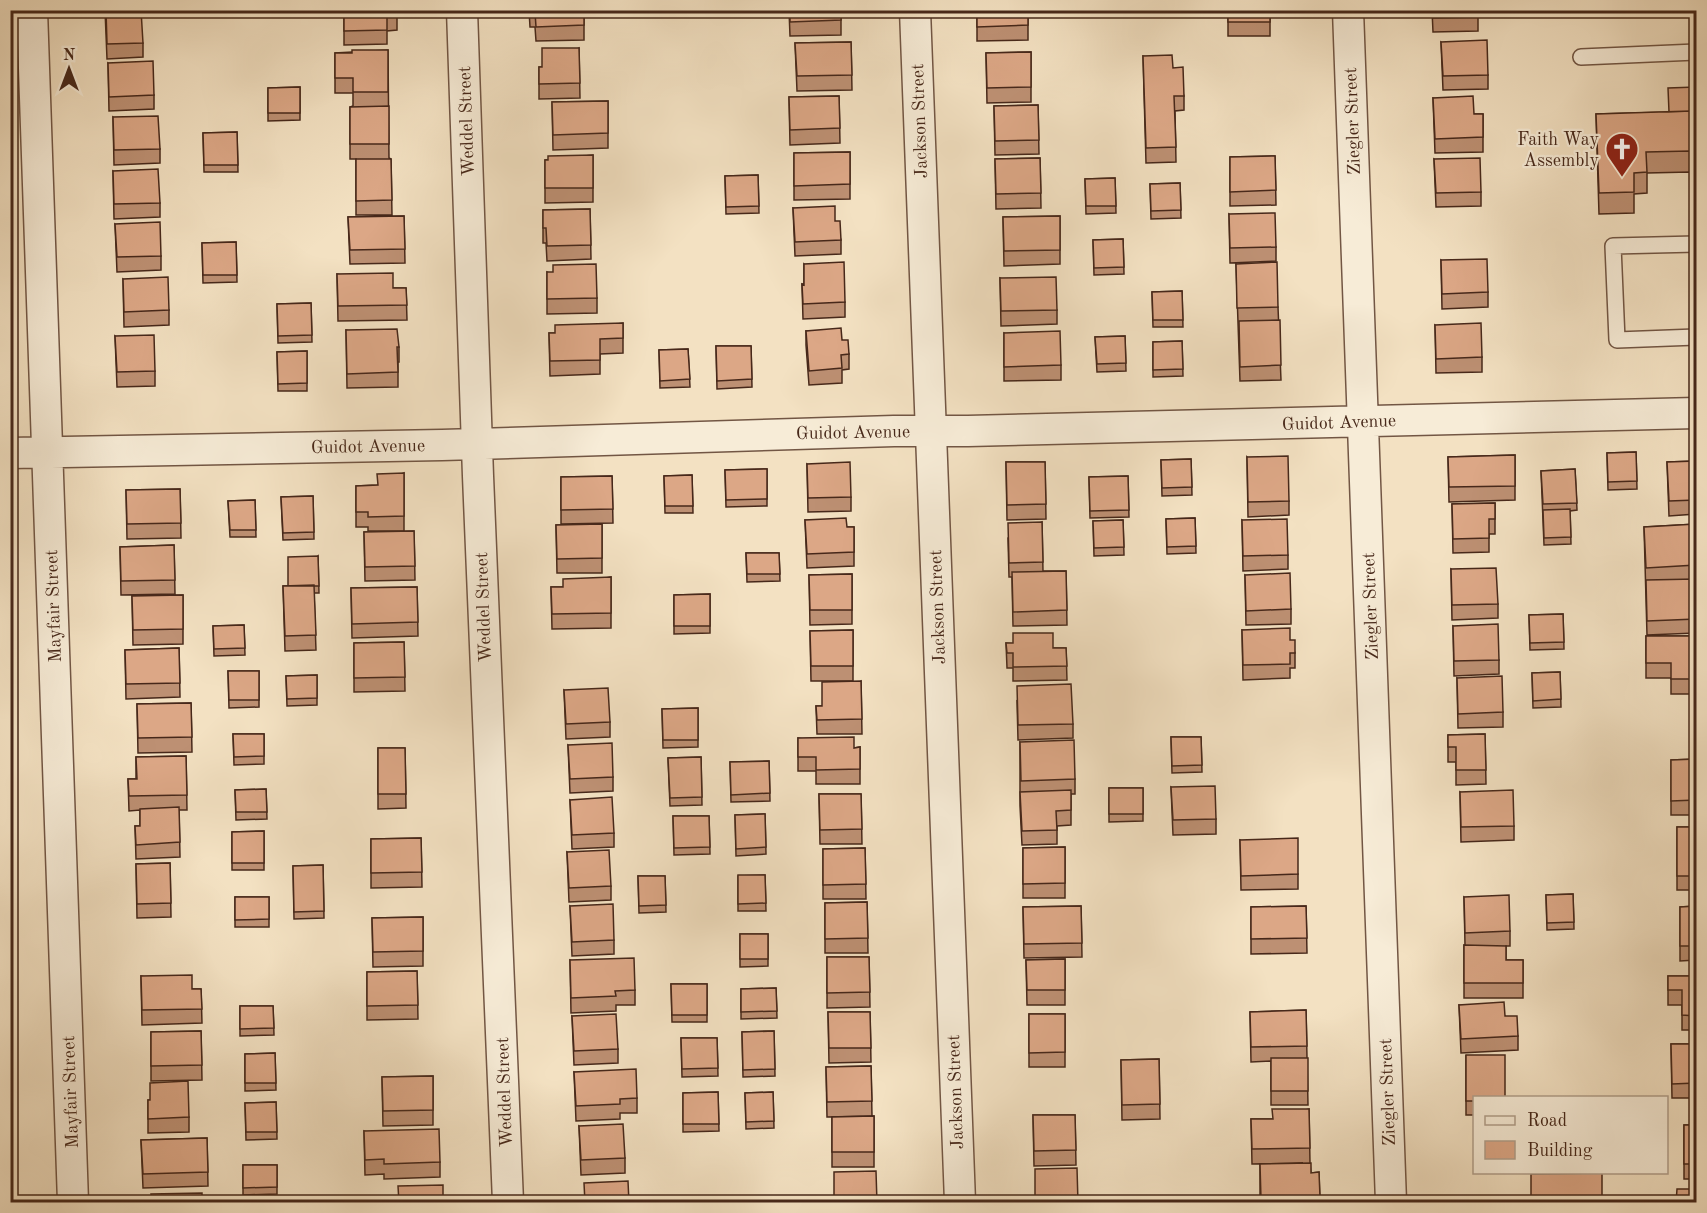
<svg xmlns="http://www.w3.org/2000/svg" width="1707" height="1213" font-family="'Old Standard TT',serif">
	<rect width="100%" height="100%" fill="#f3e1c2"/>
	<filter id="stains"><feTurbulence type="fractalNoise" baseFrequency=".00333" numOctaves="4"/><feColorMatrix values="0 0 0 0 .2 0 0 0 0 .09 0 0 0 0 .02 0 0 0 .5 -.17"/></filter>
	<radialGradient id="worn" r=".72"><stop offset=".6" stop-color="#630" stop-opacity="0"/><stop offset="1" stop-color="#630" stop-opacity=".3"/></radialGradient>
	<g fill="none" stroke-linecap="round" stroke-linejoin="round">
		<g stroke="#725644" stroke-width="18">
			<path id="service" d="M 1581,57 L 1696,52
				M 1696,244 L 1613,246 L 1617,340 L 1696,337"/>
		</g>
		<g stroke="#725644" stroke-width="33">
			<path id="minor" d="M 32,10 L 73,1202
				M 462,10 L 478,476 L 508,1202
				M 915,10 L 960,1202
				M 1348,10 L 1391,1202
				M 10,453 L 442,445 L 894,431 L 968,431 L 1696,413"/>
		</g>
		<use href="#service" stroke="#f7ecd7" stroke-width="15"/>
		<use href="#minor" stroke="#f7ecd7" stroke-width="30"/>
	</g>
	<path fill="#bd9073" stroke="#47281a" stroke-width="1.5" d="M 105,10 L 143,43 L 143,57 L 107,59 Z
		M 344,10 L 397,10 L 397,30 L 387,31 L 387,44 L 344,45 Z
		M 529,10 L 584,10 L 584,40 L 536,41 L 535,27 L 530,27 Z
		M 789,10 L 841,10 L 841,35 L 790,36 Z
		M 977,10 L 1028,10 L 1028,40 L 977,41 Z
		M 1228,10 L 1270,10 L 1270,36 L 1228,36 Z
		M 1432,10 L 1478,10 L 1478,31 L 1433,32 Z
		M 851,42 L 852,90 L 797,91 L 795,43 Z
		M 1441,42 L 1488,75 L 1488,89 L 1443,90 Z
		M 579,48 L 580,98 L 539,99 L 539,67 L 542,67 Z
		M 388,50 L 389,158 L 391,159 L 392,215 L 356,215 L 356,159 L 350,159 L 350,107 L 353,106 L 353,93 L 335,93 L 335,53 Z
		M 1031,52 L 1031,102 L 987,103 L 986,53 Z
		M 1143,56 L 1173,68 L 1184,96 L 1184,110 L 1175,111 L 1176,162 L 1146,163 Z
		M 108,63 L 154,95 L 154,109 L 109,111 Z
		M 300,87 L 300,120 L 268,121 L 268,88 Z
		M 1696,87 L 1696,183 L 1691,183 L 1690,172 L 1647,173 L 1647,193 L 1634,194 L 1634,213 L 1599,214 L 1596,114 L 1669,112 Z
		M 839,96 L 840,143 L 790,145 L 789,97 Z
		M 1433,98 L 1474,114 L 1483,114 L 1483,152 L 1435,153 Z
		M 608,101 L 608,148 L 553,150 L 552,102 Z
		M 1038,105 L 1039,154 L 995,155 L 994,106 Z
		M 113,117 L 160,149 L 160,163 L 114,165 Z
		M 237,132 L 238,172 L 204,172 L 203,133 Z
		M 850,152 L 850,199 L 794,200 L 794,153 Z
		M 593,155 L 593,202 L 545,203 L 545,160 Z
		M 1275,156 L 1276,205 L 1230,206 L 1230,157 Z
		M 1040,158 L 1041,208 L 996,209 L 995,159 Z
		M 1434,159 L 1481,192 L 1481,206 L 1436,207 Z
		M 113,171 L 160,203 L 160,217 L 114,219 Z
		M 758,175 L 759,213 L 726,214 L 725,176 Z
		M 1115,178 L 1116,213 L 1086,214 L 1085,179 Z
		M 1180,183 L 1181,218 L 1151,219 L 1150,184 Z
		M 793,208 L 835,221 L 841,240 L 841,254 L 795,256 Z
		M 590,209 L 591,259 L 547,261 L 546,243 L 543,243 L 543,210 Z
		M 1229,214 L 1276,247 L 1276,261 L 1230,263 Z
		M 404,216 L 405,263 L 350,264 L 348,217 Z
		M 1060,216 L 1060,264 L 1004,266 L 1003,217 Z
		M 115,224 L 161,256 L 161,270 L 117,272 Z
		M 1123,239 L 1124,274 L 1094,275 L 1093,240 Z
		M 236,242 L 237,282 L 203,283 L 202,243 Z
		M 1441,260 L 1488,292 L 1488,307 L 1442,309 Z
		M 804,264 L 845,302 L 845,317 L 803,319 L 802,284 L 804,284 Z
		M 1236,264 L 1278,307 L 1281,380 L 1240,381 Z
		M 547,272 L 597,298 L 597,313 L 547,314 Z
		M 337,274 L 393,288 L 406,288 L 407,320 L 338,321 Z
		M 1000,278 L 1057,310 L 1057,324 L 1001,326 Z
		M 123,279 L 169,310 L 169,325 L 124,327 Z
		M 1182,291 L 1183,327 L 1153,327 L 1152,292 Z
		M 311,303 L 312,342 L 278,343 L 277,304 Z
		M 623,323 L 623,353 L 600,354 L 600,374 L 550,376 L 549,333 L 555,333 Z
		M 1435,325 L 1482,357 L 1482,372 L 1436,373 Z
		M 346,330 L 399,347 L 399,362 L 398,362 L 398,387 L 347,388 Z
		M 806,331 L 842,340 L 849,354 L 849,369 L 842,370 L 842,383 L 809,385 L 806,345 Z
		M 1004,333 L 1061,365 L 1061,380 L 1004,381 Z
		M 115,336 L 155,371 L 155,386 L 117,387 Z
		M 1125,336 L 1126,371 L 1097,372 L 1095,337 Z
		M 1182,341 L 1183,376 L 1153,377 L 1153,342 Z
		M 716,346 L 751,346 L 752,387 L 717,389 Z
		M 688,349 L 690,387 L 660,388 L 659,350 Z
		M 307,351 L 307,391 L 278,391 L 277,352 Z
		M 1636,452 L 1637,489 L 1608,490 L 1607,453 Z
		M 1515,455 L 1515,500 L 1449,502 L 1448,457 Z
		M 1247,457 L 1289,501 L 1289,515 L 1248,517 Z
		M 1191,459 L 1192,495 L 1162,496 L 1161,460 Z
		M 1696,461 L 1696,514 L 1669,516 L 1667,462 Z
		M 1006,462 L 1045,462 L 1046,519 L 1007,520 Z
		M 807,464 L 851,497 L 851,511 L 808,512 Z
		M 767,469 L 767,506 L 726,507 L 725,470 Z
		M 1575,469 L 1577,510 L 1570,511 L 1571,544 L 1544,545 L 1541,471 Z
		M 404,473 L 404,531 L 368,531 L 368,527 L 356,527 L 356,486 L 377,485 Z
		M 692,475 L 693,513 L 665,513 L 664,476 Z
		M 612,476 L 613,523 L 561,524 L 561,477 Z
		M 1128,476 L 1129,517 L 1090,518 L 1089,477 Z
		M 180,489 L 181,538 L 127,539 L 126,490 Z
		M 313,496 L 314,539 L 283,540 L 281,497 Z
		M 255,500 L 256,537 L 230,537 L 228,501 Z
		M 1495,503 L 1495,534 L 1489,534 L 1489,552 L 1453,553 L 1452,504 Z
		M 1195,518 L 1196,553 L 1167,554 L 1166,519 Z
		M 805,520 L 847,527 L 854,527 L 854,566 L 807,568 Z
		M 1123,520 L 1124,555 L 1094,556 L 1093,521 Z
		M 1242,520 L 1288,555 L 1288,569 L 1243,571 Z
		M 1042,522 L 1043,571 L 1066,571 L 1067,625 L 1013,626 L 1012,577 L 1009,577 L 1008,538 Z
		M 602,524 L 602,573 L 557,573 L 556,525 Z
		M 1696,524 L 1696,633 L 1647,635 L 1644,527 Z
		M 414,531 L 415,580 L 365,581 L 364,532 Z
		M 174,545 L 175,594 L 121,595 L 120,547 Z
		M 746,553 L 779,553 L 780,581 L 747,582 Z
		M 318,556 L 319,593 L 314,593 L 316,650 L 285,651 L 283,586 L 288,586 Z
		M 1451,569 L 1498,604 L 1498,618 L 1452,620 Z
		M 852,574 L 852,624 L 810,625 L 809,575 Z
		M 1245,575 L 1291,609 L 1291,624 L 1246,625 Z
		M 611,577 L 611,628 L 552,629 L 551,587 L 563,587 Z
		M 417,587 L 418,636 L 352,638 L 351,588 Z
		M 710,594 L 710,633 L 674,634 L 674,595 Z
		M 183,595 L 183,644 L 133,645 L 132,596 Z
		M 1563,614 L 1564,649 L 1530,650 L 1529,615 Z
		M 244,625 L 245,655 L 214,656 L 213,626 Z
		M 1453,626 L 1499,660 L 1499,674 L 1454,676 Z
		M 853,630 L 853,681 L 811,681 L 810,631 Z
		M 1242,630 L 1290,640 L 1295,653 L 1295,668 L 1290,668 L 1290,678 L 1243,680 Z
		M 1646,636 L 1696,636 L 1696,694 L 1671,694 L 1671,678 L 1646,678 Z
		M 404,642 L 405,691 L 354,692 L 354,643 Z
		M 1006,643 L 1053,648 L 1066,648 L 1067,680 L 1013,681 L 1013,668 L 1007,668 Z
		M 179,648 L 180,697 L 126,699 L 125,650 Z
		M 228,671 L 259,671 L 259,707 L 229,708 Z
		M 1560,672 L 1561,707 L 1533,708 L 1532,673 Z
		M 317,675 L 317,705 L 287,706 L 286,676 Z
		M 1457,678 L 1503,712 L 1503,727 L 1458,728 Z
		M 861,681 L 862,734 L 817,734 L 816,706 L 822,706 Z
		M 564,690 L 610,722 L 610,737 L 566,739 Z
		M 1017,701 L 1073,724 L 1073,738 L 1018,740 Z
		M 191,703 L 192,752 L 138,753 L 137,704 Z
		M 698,708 L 698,747 L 663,748 L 662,709 Z
		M 233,734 L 264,734 L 264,764 L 234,765 Z
		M 1485,734 L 1486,784 L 1456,785 L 1456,762 L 1448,762 L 1448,735 Z
		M 1171,737 L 1201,737 L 1202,772 L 1172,773 Z
		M 798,738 L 854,748 L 860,747 L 860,784 L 816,784 L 816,771 L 798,771 Z
		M 1020,742 L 1075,779 L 1075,794 L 1071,794 L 1071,825 L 1057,826 L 1057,844 L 1022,845 L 1020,806 Z
		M 568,745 L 613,777 L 613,791 L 570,793 Z
		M 378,748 L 405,748 L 406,808 L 378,809 Z
		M 186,756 L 187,810 L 179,810 L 180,857 L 136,859 L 135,826 L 140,826 L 140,810 L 129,811 L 128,779 L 136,779 L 136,757 Z
		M 701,757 L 702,805 L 670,806 L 668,758 Z
		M 1696,759 L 1696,815 L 1671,815 L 1671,760 Z
		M 769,761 L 770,801 L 731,802 L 730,762 Z
		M 1171,787 L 1216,819 L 1216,834 L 1173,835 Z
		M 1109,788 L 1143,788 L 1143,821 L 1109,822 Z
		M 266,789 L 267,819 L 236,820 L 235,790 Z
		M 1460,792 L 1514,826 L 1514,840 L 1461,842 Z
		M 819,794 L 861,794 L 862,844 L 820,844 Z
		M 570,800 L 614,833 L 614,847 L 572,849 Z
		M 765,814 L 766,854 L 736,856 L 735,815 Z
		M 673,816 L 709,816 L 710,854 L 674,855 Z
		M 1677,827 L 1696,827 L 1696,890 L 1677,890 Z
		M 264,831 L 264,870 L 232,870 L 232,832 Z
		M 421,838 L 422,887 L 371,888 L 371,839 Z
		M 1240,840 L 1298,874 L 1298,889 L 1241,890 Z
		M 1065,847 L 1065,898 L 1023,898 L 1023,848 Z
		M 865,848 L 866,899 L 823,899 L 823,849 Z
		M 567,852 L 611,886 L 611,900 L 569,902 Z
		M 170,863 L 171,917 L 137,918 L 136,864 Z
		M 323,865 L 324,918 L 294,919 L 293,866 Z
		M 765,875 L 766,911 L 738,911 L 738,876 Z
		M 638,876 L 665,876 L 666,912 L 639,913 Z
		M 1573,894 L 1574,929 L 1547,930 L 1546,895 Z
		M 235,897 L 269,897 L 269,927 L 235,927 Z
		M 1464,897 L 1510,931 L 1510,946 L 1506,946 L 1506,960 L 1523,960 L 1523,998 L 1464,998 L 1464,945 L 1465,945 Z
		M 867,902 L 868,953 L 825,953 L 825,903 Z
		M 570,906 L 614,940 L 614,954 L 572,956 Z
		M 1081,906 L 1082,957 L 1024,958 L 1023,907 Z
		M 1306,906 L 1307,953 L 1251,954 L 1251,907 Z
		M 1696,906 L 1696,960 L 1680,961 L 1680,907 Z
		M 423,917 L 423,966 L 373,967 L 372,918 Z
		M 740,934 L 768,934 L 768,966 L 740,967 Z
		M 827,957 L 869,957 L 870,1007 L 827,1008 Z
		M 1065,959 L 1065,1005 L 1027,1005 L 1026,960 Z
		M 570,960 L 635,990 L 635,1005 L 616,1005 L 616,1011 L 571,1013 Z
		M 417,971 L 418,1019 L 367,1020 L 367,972 Z
		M 141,976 L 192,989 L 201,989 L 202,1023 L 142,1025 Z
		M 1668,976 L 1696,976 L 1696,1030 L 1682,1030 L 1682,1005 L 1668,1005 Z
		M 671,984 L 707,984 L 707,1022 L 672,1022 Z
		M 776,988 L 777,1018 L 741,1019 L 741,989 Z
		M 1459,1005 L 1505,1016 L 1518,1036 L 1518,1050 L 1461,1053 Z
		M 240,1006 L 273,1006 L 274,1035 L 240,1036 Z
		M 1306,1010 L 1308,1105 L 1271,1105 L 1271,1061 L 1251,1062 L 1250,1012 Z
		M 828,1012 L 870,1012 L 871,1062 L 829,1063 Z
		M 1029,1014 L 1065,1014 L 1065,1067 L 1029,1067 Z
		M 572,1016 L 618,1049 L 618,1063 L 574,1065 Z
		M 201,1031 L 202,1080 L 151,1081 L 151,1032 Z
		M 774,1031 L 775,1076 L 743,1077 L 742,1032 Z
		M 681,1038 L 717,1038 L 718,1076 L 682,1077 Z
		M 1671,1044 L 1696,1044 L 1696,1098 L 1672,1098 Z
		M 275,1053 L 276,1090 L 245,1091 L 245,1054 Z
		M 1466,1055 L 1474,1098 L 1474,1115 L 1466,1115 Z
		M 1159,1059 L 1160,1119 L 1122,1120 L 1121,1060 Z
		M 871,1066 L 872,1116 L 827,1117 L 826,1067 Z
		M 574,1072 L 637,1098 L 637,1113 L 620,1113 L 620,1119 L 576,1121 Z
		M 433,1076 L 433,1125 L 383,1126 L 382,1077 Z
		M 718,1092 L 719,1131 L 683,1132 L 683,1093 Z
		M 773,1092 L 774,1128 L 746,1129 L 745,1093 Z
		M 148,1100 L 150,1100 L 189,1117 L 189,1132 L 148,1133 Z
		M 276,1102 L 277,1139 L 246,1140 L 245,1103 Z
		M 1309,1109 L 1310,1163 L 1311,1173 L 1319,1172 L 1320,1203 L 1260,1203 L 1260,1164 L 1303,1163 L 1252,1164 L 1251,1119 L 1272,1119 Z
		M 1033,1115 L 1075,1115 L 1076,1165 L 1034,1166 Z
		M 874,1116 L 874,1167 L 832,1167 L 832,1117 Z
		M 1684,1125 L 1696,1125 L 1696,1179 L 1684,1179 Z
		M 579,1126 L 625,1158 L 625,1173 L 581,1175 Z
		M 364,1131 L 440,1162 L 440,1177 L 384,1179 L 384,1174 L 365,1175 Z
		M 207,1138 L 208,1186 L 143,1188 L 141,1140 Z
		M 243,1165 L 277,1165 L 277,1194 L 243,1195 Z"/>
	<path fill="#dca786" stroke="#47281a" stroke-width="1.5" d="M 106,10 L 141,10 L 143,43 L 107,44 Z
		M 344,10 L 397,10 L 397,16 L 387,16 L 387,30 L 344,31 Z
		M 530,10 L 584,10 L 584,25 L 536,27 L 535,12 L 530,12 Z
		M 790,10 L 841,10 L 841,20 L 790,22 Z
		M 977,10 L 1028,10 L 1028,25 L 977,27 Z
		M 1228,10 L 1270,10 L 1270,22 L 1228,22 Z
		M 1432,10 L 1478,10 L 1478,17 L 1433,18 Z
		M 1487,40 L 1488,75 L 1443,76 L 1441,42 Z
		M 851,42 L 852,75 L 797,76 L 795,43 Z
		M 542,48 L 579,48 L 580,83 L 539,84 L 539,67 L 542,67 Z
		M 352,50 L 388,50 L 388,92 L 353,92 L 353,78 L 335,78 L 335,53 L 352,53 Z
		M 1031,52 L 1031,87 L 987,88 L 986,53 Z
		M 1172,55 L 1173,68 L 1183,67 L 1184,96 L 1174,96 L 1176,147 L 1146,148 L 1143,56 Z
		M 153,61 L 154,95 L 109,97 L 108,63 Z
		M 300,87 L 300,113 L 268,113 L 268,88 Z
		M 1696,87 L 1696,115 L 1690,115 L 1690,111 L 1669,112 L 1668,88 Z
		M 839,96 L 840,128 L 790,130 L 789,97 Z
		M 1473,96 L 1474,114 L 1483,114 L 1483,137 L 1435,139 L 1433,98 Z
		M 608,101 L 608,133 L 553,135 L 552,102 Z
		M 1038,105 L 1039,140 L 995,141 L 994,106 Z
		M 389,106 L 389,144 L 350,144 L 350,107 Z
		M 1690,111 L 1690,115 L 1696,115 L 1696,162 L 1691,162 L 1690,151 L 1646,152 L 1647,172 L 1634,173 L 1634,192 L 1599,193 L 1596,114 Z
		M 158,116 L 160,149 L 114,150 L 113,117 Z
		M 237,132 L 238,165 L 204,165 L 203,133 Z
		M 850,152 L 850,184 L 794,186 L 794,153 Z
		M 593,155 L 593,188 L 545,188 L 545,160 L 548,160 L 548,156 Z
		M 1275,156 L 1276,190 L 1230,192 L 1230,157 Z
		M 1040,158 L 1041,193 L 996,194 L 995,159 Z
		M 1480,158 L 1481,192 L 1436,193 L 1434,159 Z
		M 356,159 L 391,159 L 392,200 L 356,201 Z
		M 158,169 L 160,203 L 114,204 L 113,171 Z
		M 758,175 L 759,206 L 726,207 L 725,176 Z
		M 1115,178 L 1116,206 L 1086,206 L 1085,179 Z
		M 1180,183 L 1181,210 L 1151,211 L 1150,184 Z
		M 835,206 L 835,221 L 840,221 L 841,240 L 795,242 L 793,208 Z
		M 590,209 L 591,245 L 547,246 L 546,228 L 543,228 L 543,210 Z
		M 1275,213 L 1276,247 L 1230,248 L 1229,214 Z
		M 404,216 L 405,249 L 350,250 L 348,217 Z
		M 1060,216 L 1060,250 L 1004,251 L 1003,217 Z
		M 160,222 L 161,256 L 117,257 L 115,224 Z
		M 1123,239 L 1124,267 L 1094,268 L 1093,240 Z
		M 236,242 L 237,275 L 203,275 L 202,243 Z
		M 1487,259 L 1488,292 L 1442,294 L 1441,260 Z
		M 844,262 L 845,302 L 803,304 L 802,284 L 804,285 L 804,264 Z
		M 1277,262 L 1278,307 L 1237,308 L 1236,264 Z
		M 596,264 L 597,298 L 547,299 L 547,272 L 553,272 L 553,265 Z
		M 393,273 L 393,288 L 406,288 L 407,305 L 338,306 L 337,274 Z
		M 168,277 L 169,310 L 124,312 L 123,279 Z
		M 1056,277 L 1057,310 L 1001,311 L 1000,278 Z
		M 1182,291 L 1183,320 L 1153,320 L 1152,292 Z
		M 311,303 L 312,335 L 278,336 L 277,304 Z
		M 1280,320 L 1281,365 L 1240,367 L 1239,321 Z
		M 623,323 L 623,338 L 600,339 L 600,360 L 550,361 L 549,333 L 555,333 L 555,325 Z
		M 1481,323 L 1482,357 L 1436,359 L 1435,325 Z
		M 841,328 L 842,340 L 848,340 L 849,354 L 841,355 L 842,368 L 809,371 L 806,331 Z
		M 397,329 L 399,347 L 397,347 L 398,372 L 347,374 L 346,330 Z
		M 1060,331 L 1061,365 L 1004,367 L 1004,333 Z
		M 154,335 L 155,371 L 117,372 L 115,336 Z
		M 1125,336 L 1126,363 L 1097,364 L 1095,337 Z
		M 1182,341 L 1183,369 L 1153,370 L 1153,342 Z
		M 716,346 L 751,346 L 752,379 L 717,381 Z
		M 688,349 L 690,379 L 660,381 L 659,350 Z
		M 307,351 L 307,383 L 278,384 L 277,352 Z
		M 1636,452 L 1637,481 L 1608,482 L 1607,453 Z
		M 1515,455 L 1515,486 L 1449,487 L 1448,457 Z
		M 1288,456 L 1289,501 L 1248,502 L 1247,457 Z
		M 1191,459 L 1192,487 L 1162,488 L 1161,460 Z
		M 1696,461 L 1696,500 L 1669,501 L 1667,462 Z
		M 850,462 L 851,497 L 808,498 L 807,464 Z
		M 1006,462 L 1045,462 L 1046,504 L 1007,505 Z
		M 767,469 L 767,499 L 726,500 L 725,470 Z
		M 1575,469 L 1577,503 L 1543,504 L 1541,471 Z
		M 404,473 L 404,516 L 368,517 L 368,512 L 356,512 L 356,486 L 378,485 L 377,474 Z
		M 692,475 L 693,506 L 665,506 L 664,476 Z
		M 612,476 L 613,509 L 561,510 L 561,477 Z
		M 1128,476 L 1129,510 L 1090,511 L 1089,477 Z
		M 180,489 L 181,523 L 127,524 L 126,490 Z
		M 313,496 L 314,532 L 283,533 L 281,497 Z
		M 255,500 L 256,530 L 230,530 L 228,501 Z
		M 1495,503 L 1495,519 L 1489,519 L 1489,538 L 1453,539 L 1452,504 Z
		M 1570,509 L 1571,537 L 1544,538 L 1543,510 Z
		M 846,518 L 847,527 L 854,527 L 854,552 L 807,554 L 805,520 Z
		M 1195,518 L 1196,546 L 1167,547 L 1166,519 Z
		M 1287,519 L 1288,555 L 1243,556 L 1242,520 Z
		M 1123,520 L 1124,547 L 1094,548 L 1093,521 Z
		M 1042,522 L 1043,562 L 1009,563 L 1008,523 Z
		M 602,524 L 602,558 L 557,559 L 556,525 Z
		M 1696,524 L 1696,565 L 1646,568 L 1644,527 Z
		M 414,531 L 415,566 L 365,567 L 364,532 Z
		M 174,545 L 175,580 L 121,581 L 120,547 Z
		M 746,553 L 779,553 L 780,574 L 747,574 Z
		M 318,556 L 319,586 L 288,586 L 288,557 Z
		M 1496,568 L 1498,604 L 1452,605 L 1451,569 Z
		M 1066,571 L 1067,610 L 1013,612 L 1012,572 Z
		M 1290,573 L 1291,609 L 1246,611 L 1245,575 Z
		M 852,574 L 852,610 L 810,610 L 809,575 Z
		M 611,577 L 611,613 L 552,614 L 551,587 L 563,587 L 563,579 Z
		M 1696,579 L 1696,619 L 1647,621 L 1646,580 Z
		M 314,585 L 316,635 L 285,636 L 283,586 Z
		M 417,587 L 418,622 L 352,624 L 351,588 Z
		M 710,594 L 710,626 L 674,626 L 674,595 Z
		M 183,595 L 183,629 L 133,630 L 132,596 Z
		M 1563,614 L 1564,642 L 1530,643 L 1529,615 Z
		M 1498,624 L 1499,660 L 1454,661 L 1453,626 Z
		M 244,625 L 245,648 L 214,649 L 213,626 Z
		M 1290,628 L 1290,640 L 1295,640 L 1295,653 L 1290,653 L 1290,664 L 1243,665 L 1242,630 Z
		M 853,630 L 853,666 L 811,666 L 810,631 Z
		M 1013,633 L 1053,633 L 1053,648 L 1066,648 L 1067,666 L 1013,667 L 1013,653 L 1007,653 L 1006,643 L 1013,643 Z
		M 1646,636 L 1696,636 L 1696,679 L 1671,679 L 1671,663 L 1646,663 Z
		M 404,642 L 405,677 L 354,678 L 354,643 Z
		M 179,648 L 180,683 L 126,684 L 125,650 Z
		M 228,671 L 259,671 L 259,700 L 229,700 Z
		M 1560,672 L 1561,699 L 1533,701 L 1532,673 Z
		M 317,675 L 317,698 L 287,699 L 286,676 Z
		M 1502,676 L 1503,712 L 1458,714 L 1457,678 Z
		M 861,681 L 862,719 L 817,720 L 816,706 L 822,706 L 822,682 Z
		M 1071,684 L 1073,724 L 1018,725 L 1017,686 Z
		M 608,688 L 610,722 L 566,724 L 564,690 Z
		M 191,703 L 192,737 L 138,738 L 137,704 Z
		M 698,708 L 698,740 L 663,740 L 662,709 Z
		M 233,734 L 264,734 L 264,756 L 234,757 Z
		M 1485,734 L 1486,770 L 1456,770 L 1456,747 L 1448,747 L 1448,735 Z
		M 854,737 L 854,748 L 860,747 L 860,769 L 816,770 L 816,757 L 798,757 L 798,738 Z
		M 1171,737 L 1201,737 L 1202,765 L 1172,766 Z
		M 1074,740 L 1075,779 L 1021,781 L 1020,742 Z
		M 612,743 L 613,777 L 570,779 L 568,745 Z
		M 378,748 L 405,748 L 406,794 L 378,794 Z
		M 186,756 L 187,795 L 129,796 L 128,779 L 137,779 L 136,757 Z
		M 701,757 L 702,797 L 670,798 L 668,758 Z
		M 1696,759 L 1696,800 L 1671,801 L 1671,760 Z
		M 769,761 L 770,793 L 731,795 L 730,762 Z
		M 1215,786 L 1216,819 L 1173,820 L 1171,787 Z
		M 1109,788 L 1143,788 L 1143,814 L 1109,814 Z
		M 266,789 L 267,812 L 236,812 L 235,790 Z
		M 1071,790 L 1071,810 L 1056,811 L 1057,830 L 1022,831 L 1020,792 Z
		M 1513,790 L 1514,826 L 1461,827 L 1460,792 Z
		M 819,794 L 861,794 L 862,829 L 820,830 Z
		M 612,797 L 614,833 L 572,835 L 570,800 Z
		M 179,807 L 180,842 L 136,845 L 135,826 L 140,826 L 140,809 Z
		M 765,814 L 766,847 L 736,849 L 735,815 Z
		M 673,816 L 709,816 L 710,847 L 674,848 Z
		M 1677,827 L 1696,827 L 1696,876 L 1677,876 Z
		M 264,831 L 264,863 L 232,863 L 232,832 Z
		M 421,838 L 422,872 L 371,873 L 371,839 Z
		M 1298,838 L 1298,874 L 1241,876 L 1240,840 Z
		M 1065,847 L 1065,883 L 1023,884 L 1023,848 Z
		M 865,848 L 866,884 L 823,885 L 823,849 Z
		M 609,850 L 611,886 L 569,888 L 567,852 Z
		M 170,863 L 171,903 L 137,904 L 136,864 Z
		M 323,865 L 324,911 L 294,912 L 293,866 Z
		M 738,875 L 765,875 L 766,903 L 738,904 Z
		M 638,876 L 665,876 L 666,905 L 639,906 Z
		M 1573,894 L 1574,922 L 1547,923 L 1546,895 Z
		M 1509,895 L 1510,931 L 1465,933 L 1464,897 Z
		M 235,897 L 269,897 L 269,919 L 235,920 Z
		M 867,902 L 868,938 L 825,939 L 825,903 Z
		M 613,904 L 614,940 L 572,942 L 570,906 Z
		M 1081,906 L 1082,943 L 1024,944 L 1023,907 Z
		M 1306,906 L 1307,938 L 1251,939 L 1251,907 Z
		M 1696,906 L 1696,946 L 1680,946 L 1680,907 Z
		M 423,917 L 423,951 L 373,952 L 372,918 Z
		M 740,934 L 768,934 L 768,959 L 740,959 Z
		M 1464,945 L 1506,946 L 1506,960 L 1523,960 L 1523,983 L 1464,983 Z
		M 827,957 L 869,957 L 870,992 L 827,993 Z
		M 634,958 L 635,990 L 615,991 L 616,996 L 571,998 L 570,960 Z
		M 1065,959 L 1065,990 L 1027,990 L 1026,960 Z
		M 417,971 L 418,1005 L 367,1006 L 367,972 Z
		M 192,975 L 192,989 L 201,989 L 202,1009 L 142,1010 L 141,976 Z
		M 1668,976 L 1696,976 L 1696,1016 L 1682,1015 L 1682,990 L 1668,990 Z
		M 671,984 L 707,984 L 707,1015 L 672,1015 Z
		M 776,988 L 777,1011 L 741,1012 L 741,989 Z
		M 1504,1002 L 1505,1016 L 1517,1016 L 1518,1036 L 1461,1039 L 1459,1005 Z
		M 240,1006 L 273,1006 L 274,1028 L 240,1029 Z
		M 1306,1010 L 1307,1046 L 1251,1047 L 1250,1012 Z
		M 828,1012 L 870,1012 L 871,1048 L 829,1048 Z
		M 616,1014 L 618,1049 L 574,1051 L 572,1016 Z
		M 1029,1014 L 1065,1014 L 1065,1052 L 1029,1053 Z
		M 201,1031 L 202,1065 L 151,1066 L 151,1032 Z
		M 774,1031 L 775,1069 L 743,1070 L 742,1032 Z
		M 681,1038 L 717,1038 L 718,1068 L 682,1069 Z
		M 1671,1044 L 1696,1044 L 1696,1083 L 1672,1084 Z
		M 275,1053 L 276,1083 L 245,1083 L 245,1054 Z
		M 1466,1055 L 1505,1055 L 1505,1098 L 1474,1098 L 1474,1101 L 1466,1101 Z
		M 1271,1058 L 1308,1058 L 1308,1091 L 1271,1091 Z
		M 1159,1059 L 1160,1104 L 1122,1105 L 1121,1060 Z
		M 871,1066 L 872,1101 L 827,1102 L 826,1067 Z
		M 636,1069 L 637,1098 L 620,1099 L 620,1104 L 576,1106 L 574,1072 Z
		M 433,1076 L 433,1110 L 383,1111 L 382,1077 Z
		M 188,1081 L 189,1117 L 148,1119 L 148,1100 L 150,1100 L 150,1083 Z
		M 718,1092 L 719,1124 L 683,1124 L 683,1093 Z
		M 773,1092 L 774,1121 L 746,1122 L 745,1093 Z
		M 276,1102 L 277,1132 L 246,1132 L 245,1103 Z
		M 1272,1109 L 1309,1109 L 1310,1148 L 1252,1149 L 1251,1119 L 1273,1119 Z
		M 1033,1115 L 1075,1115 L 1076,1150 L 1034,1151 Z
		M 874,1116 L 874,1152 L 832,1152 L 832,1117 Z
		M 623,1124 L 625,1158 L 581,1160 L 579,1126 Z
		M 1684,1125 L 1696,1125 L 1696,1164 L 1684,1164 Z
		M 439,1129 L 440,1162 L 384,1164 L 384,1159 L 365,1160 L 364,1131 Z
		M 207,1138 L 208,1172 L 143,1174 L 141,1140 Z
		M 1311,1163 L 1311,1173 L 1319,1172 L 1320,1197 L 1261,1199 L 1260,1164 Z
		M 243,1165 L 277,1165 L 277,1187 L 243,1188 Z
		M 1077,1168 L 1078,1203 L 1035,1203 L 1035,1169 Z
		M 876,1171 L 877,1203 L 834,1203 L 834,1172 Z
		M 1602,1173 L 1602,1202 L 1531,1202 L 1531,1174 Z
		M 628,1181 L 629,1203 L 585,1203 L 584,1183 Z
		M 443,1185 L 443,1203 L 399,1203 L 398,1186 Z
		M 1677,1189 L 1696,1189 L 1696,1203 L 1676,1203 Z
		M 202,1193 L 202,1203 L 152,1203 L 151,1194 Z
		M 785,1199 L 785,1203 L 751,1203 L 751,1200 Z"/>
	<defs>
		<g id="church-pin" transform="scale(1.725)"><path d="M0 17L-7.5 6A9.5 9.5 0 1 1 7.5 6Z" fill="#8f2418" stroke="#f7ecd7"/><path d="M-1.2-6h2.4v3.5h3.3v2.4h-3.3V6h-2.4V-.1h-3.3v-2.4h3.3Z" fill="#fff"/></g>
	</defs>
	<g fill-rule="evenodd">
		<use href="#church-pin" x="1622" y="149"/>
	</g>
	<g text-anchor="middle" stroke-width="4.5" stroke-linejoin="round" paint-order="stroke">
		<g font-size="18" fill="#47281a" stroke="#f7ecd7">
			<text transform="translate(466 121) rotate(-92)" y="6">Weddel Street</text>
			<text transform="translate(919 121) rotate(-92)" y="6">Jackson Street</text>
			<text transform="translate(1352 121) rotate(-92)" y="6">Ziegler Street</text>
			<text transform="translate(1339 422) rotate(-2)" y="6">Guidot Avenue</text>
			<text transform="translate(853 432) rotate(-1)" y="6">Guidot Avenue</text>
			<text transform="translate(368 446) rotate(-1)" y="6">Guidot Avenue</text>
			<text transform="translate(53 606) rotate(-92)" y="6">Mayfair Street</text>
			<text transform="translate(1370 606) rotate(-92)" y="6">Ziegler Street</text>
			<text transform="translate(483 607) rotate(-92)" y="6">Weddel Street</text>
			<text transform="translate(937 607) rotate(-92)" y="6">Jackson Street</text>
			<text transform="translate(70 1092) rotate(-92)" y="6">Mayfair Street</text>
			<text transform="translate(504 1092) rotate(-92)" y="6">Weddel Street</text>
			<text transform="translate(955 1092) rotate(-92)" y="6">Jackson Street</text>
			<text transform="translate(1387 1092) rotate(-92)" y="6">Ziegler Street</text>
		</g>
		<g font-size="18" fill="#47281a" stroke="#f7ecd7" text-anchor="end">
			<text x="1599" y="145">Faith Way<tspan x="1599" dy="21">Assembly</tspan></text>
		</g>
	</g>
	<rect width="1707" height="1213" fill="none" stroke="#f3e1c2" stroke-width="36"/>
	<rect x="12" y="12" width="1683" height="1189" fill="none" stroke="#47281a" stroke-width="3"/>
	<rect x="18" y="18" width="1671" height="1177" fill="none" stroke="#47281a" stroke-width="1.5"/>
	<rect x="1473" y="1096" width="195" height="78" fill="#f7ecd7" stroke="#b19e8b" stroke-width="1.5"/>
	<rect x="1485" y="1116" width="30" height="9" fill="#f7ecd7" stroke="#b19e8b" stroke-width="1.5"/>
	<text x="1527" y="1126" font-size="18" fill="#47281a">Road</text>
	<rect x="1485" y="1141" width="30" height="18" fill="#dca786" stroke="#b19e8b" stroke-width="1.5"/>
	<text x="1527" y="1156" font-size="18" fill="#47281a">Building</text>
	<g transform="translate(69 69)" stroke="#f7ecd7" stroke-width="4.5" paint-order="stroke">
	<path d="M0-4.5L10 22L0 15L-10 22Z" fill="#47281a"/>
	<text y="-9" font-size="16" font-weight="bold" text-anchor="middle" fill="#47281a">N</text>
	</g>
	<rect width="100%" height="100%" filter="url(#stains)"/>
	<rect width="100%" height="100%" fill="url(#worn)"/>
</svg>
